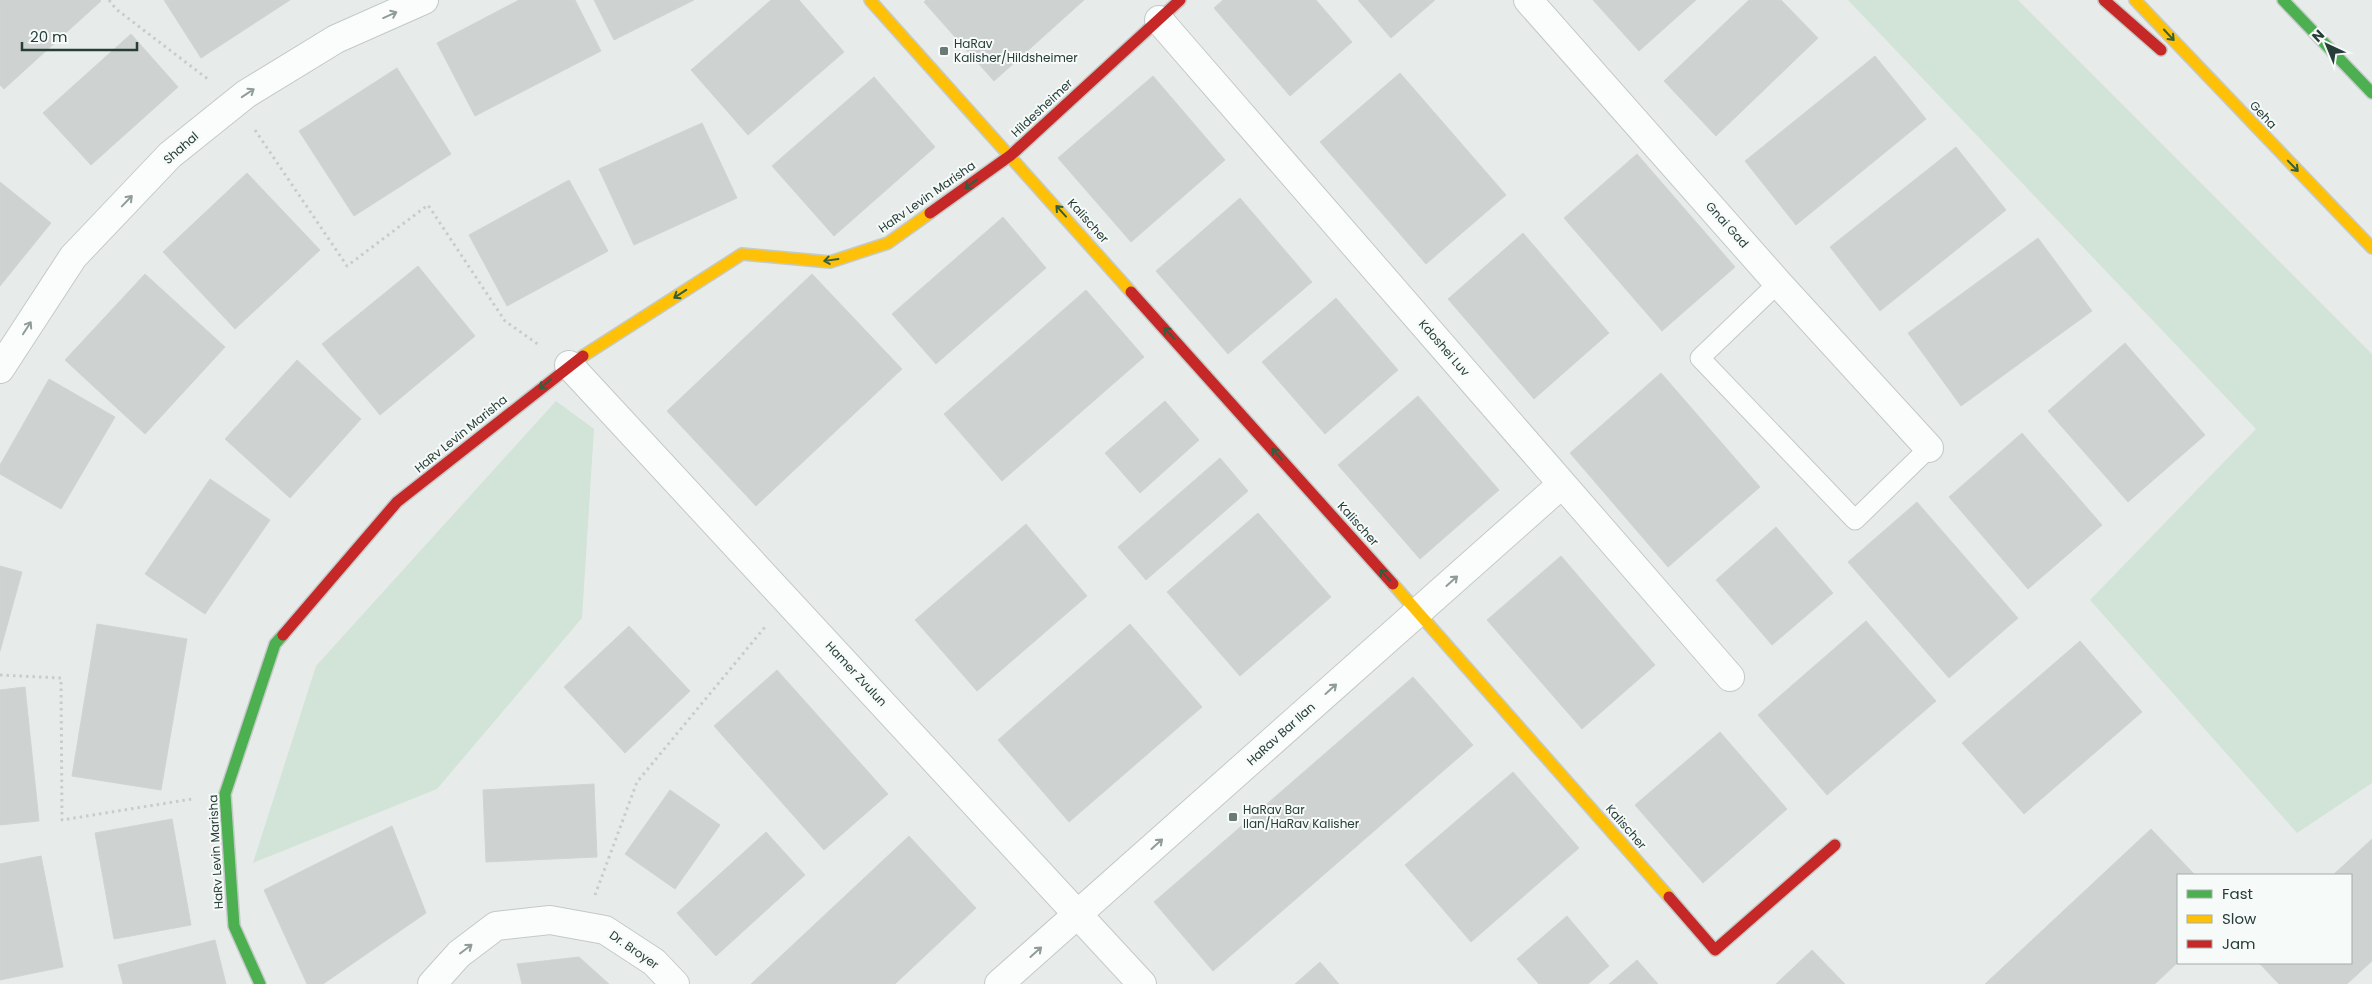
<svg xmlns="http://www.w3.org/2000/svg" width="2372" height="984" font-family="Poppins,sans-serif">
	<rect width="100%" height="100%" fill="#e7ecea"/>
	<path fill="#d2e3d8" d="M 1848,0 L 2018,0 L 2372,354 L 2372,783 L 2297,833 L 2090,600 L 2256,429 Z
		M 556,401 L 594,429 L 582,618 L 437,789 L 253,863 L 316,666 Z"/>
	<path fill="#ced3d1" stroke="#d0d4d3" d="M 0,0 L 100,0 L 101,1 L 4,89 L 0,85 Z
		M 164,0 L 290,0 L 201,58 Z
		M 519,0 L 575,0 L 601,51 L 475,116 L 437,43 Z
		M 594,0 L 694,0 L 614,40 Z
		M 771,0 L 799,0 L 844,52 L 748,135 L 691,70 Z
		M 926,0 L 1084,0 L 994,81 L 924,2 Z
		M 1223,0 L 1316,0 L 1352,42 L 1290,96 L 1214,8 Z
		M 1358,0 L 1435,0 L 1391,38 Z
		M 1593,0 L 1696,0 L 1639,51 Z
		M 1749,0 L 1781,0 L 1818,38 L 1716,136 L 1664,81 Z
		M 131,34 L 178,87 L 91,165 L 43,113 Z
		M 1875,56 L 1926,119 L 1796,225 L 1745,161 Z
		M 397,68 L 451,154 L 354,216 L 299,131 Z
		M 1400,73 L 1506,195 L 1426,264 L 1320,142 Z
		M 1153,76 L 1225,160 L 1131,242 L 1058,158 Z
		M 874,77 L 935,147 L 834,236 L 772,166 Z
		M 702,123 L 737,198 L 634,245 L 599,169 Z
		M 1956,147 L 2006,210 L 1880,311 L 1830,247 Z
		M 1637,154 L 1735,267 L 1662,331 L 1564,218 Z
		M 247,173 L 320,250 L 235,329 L 163,252 Z
		M 569,180 L 608,251 L 507,306 L 469,235 Z
		M 0,182 L 51,223 L 0,286 Z
		M 1240,198 L 1312,282 L 1228,354 L 1156,271 Z
		M 1003,217 L 1046,268 L 936,364 L 892,314 Z
		M 1523,233 L 1609,333 L 1534,399 L 1448,299 Z
		M 2038,238 L 2092,311 L 1961,406 L 1908,333 Z
		M 418,266 L 475,336 L 380,415 L 322,344 Z
		M 145,274 L 225,347 L 145,434 L 65,360 Z
		M 812,274 L 902,369 L 756,506 L 667,411 Z
		M 1086,290 L 1144,357 L 1002,481 L 944,414 Z
		M 1336,298 L 1398,370 L 1325,434 L 1262,362 Z
		M 2125,343 L 2205,435 L 2128,502 L 2048,411 Z
		M 297,360 L 361,419 L 290,498 L 225,439 Z
		M 1661,373 L 1760,487 L 1668,567 L 1570,453 Z
		M 49,379 L 115,417 L 61,509 L 0,474 L 0,465 Z
		M 1418,396 L 1499,490 L 1420,559 L 1338,465 Z
		M 1165,401 L 1199,440 L 1140,493 L 1105,453 Z
		M 2022,433 L 2102,525 L 2028,589 L 1949,497 Z
		M 1220,458 L 1248,491 L 1146,580 L 1118,547 Z
		M 210,479 L 270,520 L 205,614 L 145,574 Z
		M 1917,502 L 2018,618 L 1949,678 L 1848,562 Z
		M 1258,513 L 1331,597 L 1240,676 L 1167,592 Z
		M 1026,524 L 1087,596 L 977,691 L 915,620 Z
		M 1776,527 L 1833,593 L 1772,645 L 1716,580 Z
		M 1561,556 L 1655,665 L 1582,729 L 1487,620 Z
		M 0,566 L 22,572 L 0,651 Z
		M 1866,621 L 1936,701 L 1827,795 L 1758,715 Z
		M 97,624 L 187,639 L 161,790 L 72,776 Z
		M 1130,624 L 1202,707 L 1069,822 L 998,740 Z
		M 629,626 L 690,691 L 625,753 L 564,687 Z
		M 2080,641 L 2142,712 L 2024,814 L 1962,743 Z
		M 777,670 L 888,794 L 824,850 L 714,726 Z
		M 1413,677 L 1473,745 L 1213,971 L 1154,902 Z
		M 25,687 L 39,821 L 0,825 L 0,690 Z
		M 1720,732 L 1787,809 L 1703,883 L 1635,805 Z
		M 1513,772 L 1579,848 L 1471,942 L 1405,865 Z
		M 594,784 L 597,857 L 486,862 L 483,790 Z
		M 670,790 L 720,825 L 675,889 L 625,854 Z
		M 172,819 L 191,925 L 114,939 L 95,833 Z
		M 392,826 L 426,913 L 323,984 L 307,984 L 264,890 Z
		M 2151,829 L 2195,875 L 2178,875 L 2178,962 L 2155,984 L 1985,984 Z
		M 766,832 L 805,875 L 716,956 L 677,913 Z
		M 909,836 L 976,908 L 895,984 L 751,984 Z
		M 2372,839 L 2372,961 L 2347,984 L 2279,984 L 2259,963 L 2351,963 L 2351,875 L 2333,875 Z
		M 41,856 L 63,967 L 0,980 L 0,864 Z
		M 1567,916 L 1609,966 L 1588,984 L 1539,984 L 1517,959 Z
		M 215,940 L 226,984 L 123,984 L 118,965 Z
		M 1812,950 L 1845,984 L 1776,984 Z
		M 579,957 L 609,984 L 522,984 L 517,964 Z
		M 1637,960 L 1658,984 L 1609,984 Z
		M 1320,962 L 1339,984 L 1295,984 Z"/>
	<g fill="none" stroke-linecap="round" stroke-linejoin="round">
		<g stroke="#c4c9c7" stroke-width="21">
			<path id="lane" d="M 1778,283 L 1700,358 L 1855,520 L 1929,448"/>
		</g>
		<g stroke="#c4c9c7" stroke-width="30">
			<path id="street" d="M 1528,0 L 1778,283 L 1929,448
				M 1159,20 L 1730,677
				M 569,365 L 1142,984
				M 0,369 L 73,257 L 170,155 L 246,94 L 336,39 L 424,0
				M 432,984 L 459,954 L 496,926 L 550,920 L 605,930 L 654,962 L 675,984
				M 999,984 L 1562,484"/>
		</g>
		<g stroke="#c4cac8" stroke-width="14">
			<path id="fast" d="M 2283,0 L 2372,93
				M 260,984 L 234,926 L 225,794 L 275,644 L 283,635"/>
		</g>
		<g stroke="#c4cac8" stroke-width="14">
			<path id="slow" d="M 870,0 L 1131,292
				M 2135,0 L 2372,248
				M 583,356 L 742,254 L 830,262 L 888,243 L 930,213
				M 1393,584 L 1669,897"/>
		</g>
		<g stroke="#c4cac8" stroke-width="14">
			<path id="jam" d="M 2104,0 L 2161,50
				M 930,213 L 1011,155 L 1180,0
				M 1131,292 L 1393,584
				M 283,635 L 397,502 L 583,356
				M 1669,897 L 1715,950 L 1835,845"/>
		</g>
		<path stroke="#c7cdcb" stroke-width="3" stroke-dasharray="2.5 4" stroke-linecap="butt" d="M 109,0 L 116,9 L 209,80
			M 255,130 L 347,266 L 428,205 L 505,321 L 539,345
			M 0,675 L 61,678 L 62,820 L 192,799
			M 595,895 L 637,782 L 765,627"/>
		<use href="#lane" stroke="#fbfcfc" stroke-width="19"/>
		<use href="#street" stroke="#fbfcfc" stroke-width="28"/>
		<use href="#fast" stroke="#4caf50" stroke-width="11"/>
		<use href="#slow" stroke="#ffc107" stroke-width="11"/>
		<use href="#jam" stroke="#c62828" stroke-width="11"/>
	</g>
	<defs><path id="oneway-shaft" d="M-6 0H5M1.5-3L5.5 0L1.5 3" fill="none" stroke-width="1.6" stroke-linecap="round" stroke-linejoin="round" transform="scale(1.25)"/></defs>
	<g stroke="#909c9a">
		<use href="#oneway-shaft" transform="translate(390 15) rotate(-24)"/>
		<use href="#oneway-shaft" transform="translate(248 93) rotate(-34)"/>
		<use href="#oneway-shaft" transform="translate(127 201) rotate(-46)"/>
		<use href="#oneway-shaft" transform="translate(27 328) rotate(-57)"/>
		<use href="#oneway-shaft" transform="translate(1452 581) rotate(-42)"/>
		<use href="#oneway-shaft" transform="translate(1331 689) rotate(-42)"/>
		<use href="#oneway-shaft" transform="translate(1157 844) rotate(-42)"/>
		<use href="#oneway-shaft" transform="translate(466 949) rotate(-37)"/>
		<use href="#oneway-shaft" transform="translate(1036 952) rotate(-42)"/>
	</g>
	<g stroke="#315f3f">
		<use href="#oneway-shaft" transform="translate(2169 35) rotate(47)"/>
		<use href="#oneway-shaft" transform="translate(2293 166) rotate(46)"/>
		<use href="#oneway-shaft" transform="translate(971 184) rotate(144)"/>
		<use href="#oneway-shaft" transform="translate(1061 211) rotate(-132)"/>
		<use href="#oneway-shaft" transform="translate(831 260) rotate(172)"/>
		<use href="#oneway-shaft" transform="translate(680 294) rotate(147)"/>
		<use href="#oneway-shaft" transform="translate(1169 333) rotate(-132)"/>
		<use href="#oneway-shaft" transform="translate(545 384) rotate(141)"/>
		<use href="#oneway-shaft" transform="translate(1277 454) rotate(-132)"/>
		<use href="#oneway-shaft" transform="translate(1385 575) rotate(-132)"/>
	</g>
	<g fill="#6a7a76" stroke="#f6faf8" stroke-width="2">
		<rect x="939" y="46" width="10" height="10" rx="2.5"/>
		<rect x="1228" y="812" width="10" height="10" rx="2.5"/>
	</g>
	<g text-anchor="middle" stroke-width="4" stroke-linejoin="round" paint-order="stroke">
		<g font-size="12" fill="#263d38" stroke="#f6faf8" text-anchor="start">
			<text x="954" y="48">HaRav<tspan x="954" dy="14">Kalisher/Hildsheimer</tspan></text>
			<text x="1243" y="814">HaRav Bar<tspan x="1243" dy="14">Ilan/HaRav Kalisher</tspan></text>
		</g>
		<g font-size="12" fill="#263d38" stroke="#f6faf8">
			<text transform="translate(1042 108) rotate(-43)" y="4">Hildesheimer</text>
			<text transform="translate(2263 115) rotate(47)" y="4">Geha</text>
			<text transform="translate(181 148) rotate(-41)" y="4">Shahal</text>
			<text transform="translate(927 197) rotate(-35)" y="4">HaRv Levin Marisha</text>
			<text transform="translate(1088 221) rotate(48)" y="4">Kalischer</text>
			<text transform="translate(1727 225) rotate(48)" y="4">Gnai Gad</text>
			<text transform="translate(1444 348) rotate(49)" y="4">Kdoshei Luv</text>
			<text transform="translate(461 434) rotate(-39)" y="4">HaRv Levin Marisha</text>
			<text transform="translate(1358 524) rotate(48)" y="4">Kalischer</text>
			<text transform="translate(856 674) rotate(47)" y="4">Hamer Zvulun</text>
			<text transform="translate(1281 734) rotate(-42)" y="4">HaRav Bar Ilan</text>
			<text transform="translate(1626 827) rotate(49)" y="4">Kalischer</text>
			<text transform="translate(216 852) rotate(-93)" y="4">HaRv Levin Marisha</text>
			<text transform="translate(634 950) rotate(35)" y="4">Dr. Broyer</text>
		</g>
	</g>
	<rect x="2177" y="874" width="175" height="90" fill="#f6faf8" stroke="#a3aeab"/>
	<rect x="2187" y="890" width="25" height="8" fill="#4caf50" stroke="#a3aeab"/>
	<text x="2222" y="899" font-size="15" fill="#263d38">Fast</text>
	<rect x="2187" y="915" width="25" height="8" fill="#ffc107" stroke="#a3aeab"/>
	<text x="2222" y="924" font-size="15" fill="#263d38">Slow</text>
	<rect x="2187" y="940" width="25" height="8" fill="#c62828" stroke="#a3aeab"/>
	<text x="2222" y="949" font-size="15" fill="#263d38">Jam</text>
	<g transform="translate(2327 45) rotate(316)" stroke="#f6faf8" stroke-width="4" paint-order="stroke">
	<path d="M0-4L9 19L0 12L-9 19Z" fill="#263d38"/>
	<text y="-8" font-size="14" font-weight="bold" text-anchor="middle" fill="#263d38">N</text>
	</g>
	<path d="M22 42v8h115v-8" fill="none" stroke="#263d38" stroke-width="2.5"/>
	<text x="30" y="42" font-size="15" fill="#263d38" stroke="#f6faf8" stroke-width="4" paint-order="stroke">20 m</text>
</svg>
